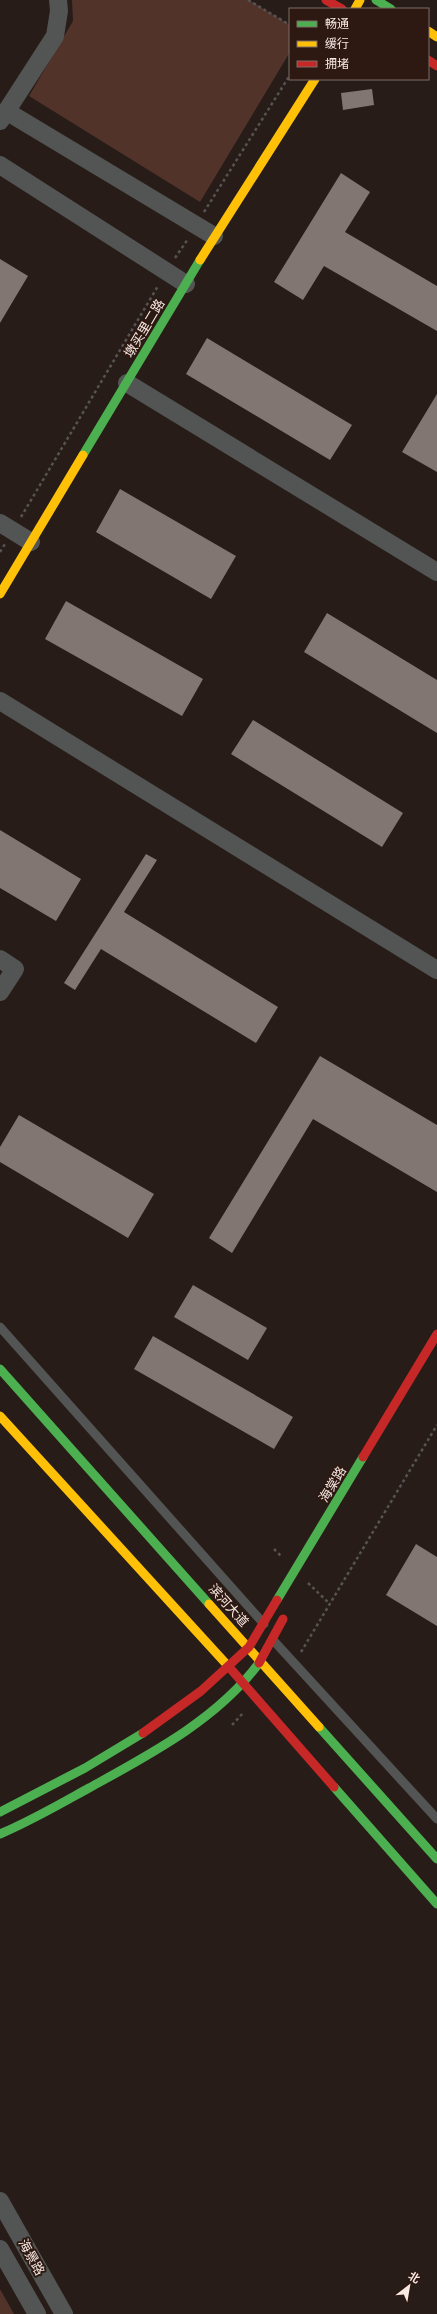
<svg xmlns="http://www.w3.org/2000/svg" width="437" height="2314" font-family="'DejaVu Sans','Noto Sans SC',sans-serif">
	<rect width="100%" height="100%" fill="#271c18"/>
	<path fill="#51332a" d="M 72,0 L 249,0 L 290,25 L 290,52 L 200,202 L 29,96 L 73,21 Z
		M 0,2289 L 14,2314 L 0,2314 Z"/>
	<path fill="#817672" d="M 372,89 L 374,105 L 343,110 L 341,93 Z
		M 341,173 L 370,192 L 345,232 L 437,286 L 437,331 L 324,266 L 303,300 L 274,282 Z
		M 0,259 L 28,276 L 0,323 Z
		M 207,338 L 352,425 L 330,460 L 186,374 Z
		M 437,394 L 437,472 L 402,452 Z
		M 120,489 L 236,556 L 211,599 L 96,532 Z
		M 66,601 L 203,679 L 182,716 L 45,639 Z
		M 327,613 L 437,680 L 437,733 L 304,652 Z
		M 253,720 L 403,813 L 382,847 L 231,754 Z
		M 0,830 L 81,879 L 56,921 L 0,888 Z
		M 146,854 L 157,860 L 124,912 L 278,1007 L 256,1043 L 101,949 L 75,990 L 64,983 Z
		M 320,1056 L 437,1125 L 437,1192 L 313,1119 L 232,1253 L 209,1238 Z
		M 19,1115 L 154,1194 L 128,1238 L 0,1162 L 0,1147 Z
		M 193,1285 L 267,1328 L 248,1360 L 174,1317 Z
		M 153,1336 L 293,1417 L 274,1449 L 134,1369 Z
		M 416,1544 L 437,1557 L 437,1626 L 386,1595 Z"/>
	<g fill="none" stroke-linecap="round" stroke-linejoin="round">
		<path stroke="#555453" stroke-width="2.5" stroke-dasharray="3 3" stroke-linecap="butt" d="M 248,0 L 290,25
			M 204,212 L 290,75
			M 175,258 L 188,239
			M 21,517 L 158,286
			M 0,552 L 5,544
			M 274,1549 L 282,1557
			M 308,1583 L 330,1604
			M 301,1652 L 437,1425
			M 232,1725 L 244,1712"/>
		<path stroke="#525553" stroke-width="9" d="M 0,1327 L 264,1624
			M 273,1640 L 437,1819"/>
		<path stroke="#525553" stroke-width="18" d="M 6,111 L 214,236
			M 0,121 L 55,36 L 59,11 L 58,0
			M 0,165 L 186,284
			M 127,383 L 437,572
			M 0,523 L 31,542
			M 0,701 L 437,970
			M 0,959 L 15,969 L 0,992
			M 0,2201 L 64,2314
			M 0,2249 L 37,2314"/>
		<path stroke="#4caf50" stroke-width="9" d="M 376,0 L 391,9
			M 83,455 L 200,260
			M 0,1369 L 209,1604
			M 277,1600 L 363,1457
			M 319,1727 L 437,1859
			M 334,1787 L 437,1904
			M 0,1812 L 85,1768 L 143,1733
			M 0,1834 C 31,1821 60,1804 89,1788 C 149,1755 218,1719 259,1663"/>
		<path stroke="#ffc107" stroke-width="9" d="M 355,9 L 360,0
			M 428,31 L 437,37
			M 200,260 L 315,79
			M 0,594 L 83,455
			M 0,1416 L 229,1667
			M 209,1604 L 319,1727"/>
		<path stroke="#c62828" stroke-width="9" d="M 326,0 L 342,9
			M 428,60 L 437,66
			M 363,1457 L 437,1334
			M 259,1663 L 283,1619
			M 229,1667 L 334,1787
			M 143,1733 L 201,1691 L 249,1647 L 277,1600"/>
	</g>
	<g text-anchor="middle" stroke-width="4" stroke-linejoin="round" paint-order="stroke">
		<g font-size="13" fill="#f8e9e4" stroke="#2d1912">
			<text transform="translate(144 328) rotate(-59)" y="5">墩买里二路</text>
			<text transform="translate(332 1484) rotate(-59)" y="5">海棠路</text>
			<text transform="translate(229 1605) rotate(48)" y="5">滨河大道</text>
			<text transform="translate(32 2257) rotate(61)" y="5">海景路</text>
		</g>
	</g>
	<rect x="289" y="8" width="140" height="72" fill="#2d1912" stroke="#7e6c66"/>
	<rect x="297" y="21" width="20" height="6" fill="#4caf50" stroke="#7e6c66"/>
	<text x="325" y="28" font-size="12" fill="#f8e9e4">畅通</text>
	<rect x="297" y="41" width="20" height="6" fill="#ffc107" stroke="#7e6c66"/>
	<text x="325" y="48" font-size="12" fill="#f8e9e4">缓行</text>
	<rect x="297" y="61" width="20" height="6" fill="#c62828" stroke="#7e6c66"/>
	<text x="325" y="68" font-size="12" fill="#f8e9e4">拥堵</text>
	<g transform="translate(409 2286) rotate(31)" stroke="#2d1912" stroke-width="3" paint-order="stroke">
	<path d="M0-3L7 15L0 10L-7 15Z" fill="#f8e9e4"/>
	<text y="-6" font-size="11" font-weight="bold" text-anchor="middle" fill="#f8e9e4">北</text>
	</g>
</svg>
